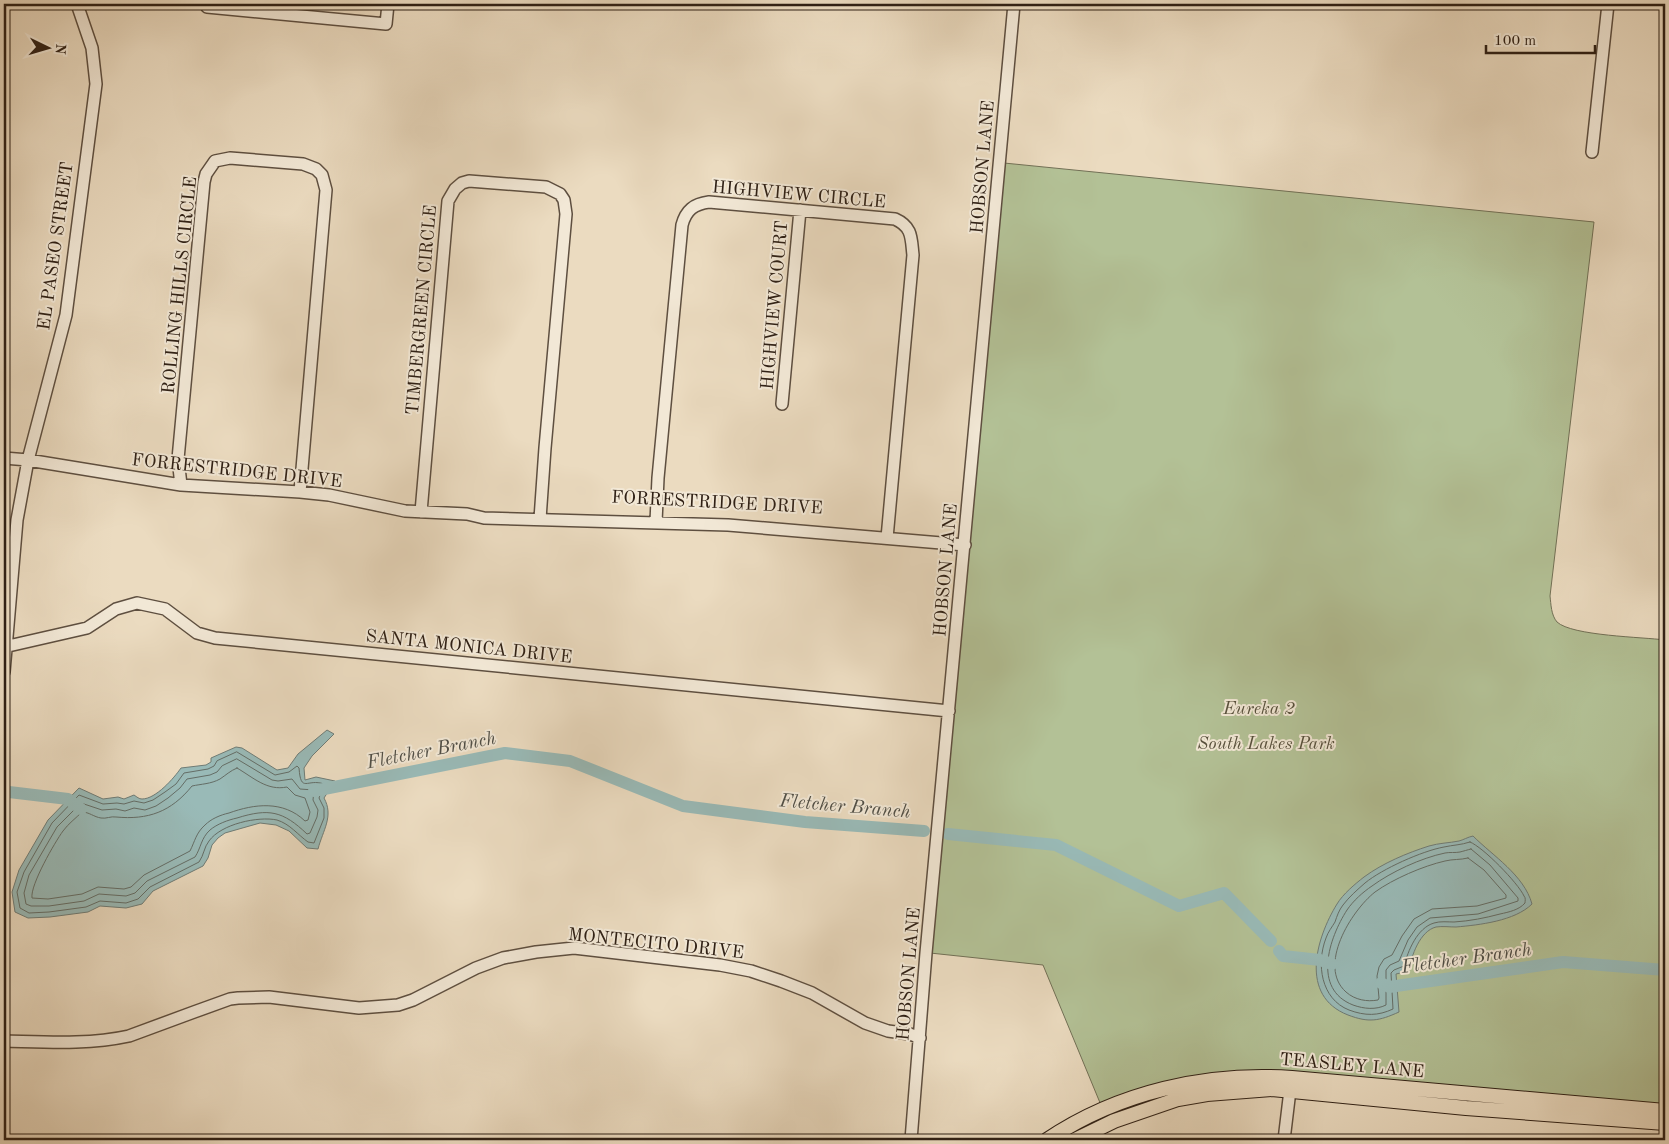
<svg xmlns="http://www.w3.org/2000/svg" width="1669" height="1144" font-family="'Old Standard TT',serif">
	<rect width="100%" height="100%" fill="#ebdbc0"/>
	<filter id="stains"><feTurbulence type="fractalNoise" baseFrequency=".004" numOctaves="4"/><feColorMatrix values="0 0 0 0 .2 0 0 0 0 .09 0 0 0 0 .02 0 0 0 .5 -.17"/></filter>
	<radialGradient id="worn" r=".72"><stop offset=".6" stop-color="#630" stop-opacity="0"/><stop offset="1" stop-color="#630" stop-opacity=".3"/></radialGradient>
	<path fill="#b3c196" stroke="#717056" d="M 1004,163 L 1594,222 L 1550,596 C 1551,604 1551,615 1557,622 C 1572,636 1643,637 1665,640 L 1665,1110 L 1220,1079 L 1103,1110 L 1043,965 L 930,953 Z"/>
	<path fill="#99bab7" stroke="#6f7c76" d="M 327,730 L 334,734 L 312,756 L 304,768 L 305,780 L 316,777 L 335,781 L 324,798 C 334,816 323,830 318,849 L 307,848 L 289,831 L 276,825 L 260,823 L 225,833 L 218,838 L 212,845 L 208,858 L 203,866 L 153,891 L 142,904 L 126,908 L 100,906 L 88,912 L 50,917 L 28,918 L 15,912 L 12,892 L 19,870 L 48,820 L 79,788 L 103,799 L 118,797 L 124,799 L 134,795 C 137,797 139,799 142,799 C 156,799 174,778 181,768 L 206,765 L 211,762 L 211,758 L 236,747 L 242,748 L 277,770 L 288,768 L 298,754 Z
		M 1473,836 C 1493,856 1524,875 1532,904 C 1515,921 1479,925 1456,927 C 1450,927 1442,926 1436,927 C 1420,931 1411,956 1409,971 L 1396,974 L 1399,1012 C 1379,1021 1369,1023 1348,1015 C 1299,996 1316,938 1337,904 C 1343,894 1355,884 1364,877 C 1383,863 1407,853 1429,846 C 1439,843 1449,843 1459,841 C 1463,840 1468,837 1473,836 Z"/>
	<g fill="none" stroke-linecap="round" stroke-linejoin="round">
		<path stroke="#646d66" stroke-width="1" d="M 237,752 L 275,775 L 289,772 L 297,766 L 299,768 C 301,794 307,778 324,784 L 319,798 L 324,808 L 324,818 L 314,843 L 308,842 C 298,835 290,824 277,820 C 258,816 221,824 209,841 C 204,847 204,855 199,862 L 150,887 L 138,899 L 126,903 L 100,901 L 86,907 L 49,912 L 29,913 L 20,908 L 17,892 L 24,872 L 52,823 L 79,795 L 103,804 L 117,803 L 124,804 L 134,801 L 144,803 L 153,800 L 165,792 L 176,784 L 184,773 L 208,769 L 214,766 L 217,761 Z
			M 237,759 L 272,780 L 278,781 L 292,779 L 300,789 L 314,790 L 313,800 L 318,810 L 317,817 L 310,833 L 307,834 C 283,811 269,808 237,818 C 228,820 217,824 210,830 C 201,838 201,848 195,857 L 147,881 L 135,893 L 126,896 L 99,894 L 84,901 L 49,906 L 31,906 L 26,904 L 24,893 L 29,875 L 57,827 L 81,803 L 102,810 L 116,809 L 125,811 L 134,808 L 145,810 L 156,806 L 168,798 L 180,788 L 187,779 L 210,775 L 217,772 L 222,766 Z
			M 237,768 C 254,778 267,791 287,787 L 295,795 L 305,798 L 310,812 L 308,820 L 305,821 C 283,800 254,804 229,813 C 220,815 211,819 205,825 C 196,833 195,841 190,851 L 144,875 L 131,887 L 124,889 L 98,887 L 82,894 L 48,899 L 32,898 C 30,885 55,842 63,831 C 68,824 76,818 82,812 C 89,812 94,817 101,818 C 106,819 111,816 116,817 C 148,820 171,812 192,786 C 201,784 211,784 220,779 C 226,775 230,771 237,768 Z
			M 1470,842 C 1483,847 1518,883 1524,896 C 1526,898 1525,901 1525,903 C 1519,910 1509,912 1500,914 C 1485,918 1470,921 1454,922 C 1448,922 1440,921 1434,923 C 1417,928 1408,951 1404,966 L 1394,970 L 1391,973 L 1393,1009 C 1378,1016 1365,1016 1349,1010 C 1321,999 1316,964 1326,938 C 1328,932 1332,927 1335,922 C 1337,916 1339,910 1343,905 C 1349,897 1357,890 1365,883 C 1382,869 1422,851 1444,847 C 1453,845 1461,845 1470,842 Z
			M 1471,849 L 1490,865 L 1518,898 L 1518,901 L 1478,914 L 1430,918 L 1417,927 L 1408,940 L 1399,961 L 1390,965 L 1386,970 L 1386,1005 C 1376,1010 1364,1009 1353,1005 C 1312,989 1329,938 1347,910 C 1353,901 1363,892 1372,886 C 1391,872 1421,858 1445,853 C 1450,852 1455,853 1460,852 C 1464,851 1467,850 1471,849 Z
			M 1468,858 L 1484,870 L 1506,895 L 1506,898 L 1477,906 L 1432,909 L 1414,919 L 1402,936 L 1392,955 L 1384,959 L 1379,967 L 1377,976 L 1379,998 L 1378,1000 C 1367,1002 1355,1000 1346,992 C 1317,966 1351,911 1375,892 C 1393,879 1423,866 1445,861 C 1453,859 1460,860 1468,858 Z"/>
		<path stroke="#99bab7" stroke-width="12" d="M 314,791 L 505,753 L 570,761 L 683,806 L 805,822 L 924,831
			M 9,792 L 68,799 L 81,809
			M 948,834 L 1056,845 L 1179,906 L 1224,893 L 1271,941
			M 1279,951 L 1283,956 L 1320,960 L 1332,964
			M 1381,983 L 1389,987 L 1563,962 L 1665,970"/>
		<g stroke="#5e4f40" stroke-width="14">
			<path id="minor" d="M 207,4 L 207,7 L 386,24 L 388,4
				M 1592,152 L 1608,4
				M 782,404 L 800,210
				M 4,458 L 28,460 L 181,485 L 300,492 L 329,495 L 405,511 L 467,514 L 484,518 L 728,525 L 965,545
				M 181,485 L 178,459 L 204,182 L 206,174 L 215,161 L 230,158 L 303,164 L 316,169 L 322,175 L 326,190 L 300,492
				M 421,512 L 448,201 L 455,189 L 462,183 L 469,181 L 546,187 L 560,194 L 564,200 L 566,214 L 545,448 L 540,519
				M 656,522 L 658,478 L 682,225 C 686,210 694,204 709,202 L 895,219 C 913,227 911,239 913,255 L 887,538
				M 4,647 L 87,628 L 116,609 L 137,603 L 165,609 L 197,633 L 215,638 L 949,711
				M 4,672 L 17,520 L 28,460 L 66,315 L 96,84 L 92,48 L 77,4
				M 4,1041 C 46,1042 88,1045 129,1036 L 194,1012 L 230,999 L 238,998 L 269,997 L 359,1008 L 398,1005 L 413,1000 L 476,968 L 503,958 L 536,952 L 574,948 L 720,965 L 751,971 L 781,981 L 812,993 L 865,1023 L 888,1031 L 910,1034 L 920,1038
				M 911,1140 L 926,953 L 1014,4
				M 1284,1140 L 1291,1082"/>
		</g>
		<g stroke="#2f2015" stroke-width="16">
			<path id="major" d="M 1047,1140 C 1118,1092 1207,1072 1292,1078 L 1665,1111
				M 1075,1140 L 1114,1121 L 1178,1099 L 1207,1094 L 1272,1089 L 1466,1108 L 1665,1123"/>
		</g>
		<use href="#minor" stroke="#f2e8d6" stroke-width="11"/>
		<use href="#major" stroke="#ebdbc0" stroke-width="14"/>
	</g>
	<g text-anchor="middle" stroke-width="4" stroke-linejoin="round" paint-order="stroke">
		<g font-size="18" fill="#2f2015" stroke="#f2e8d6">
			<text transform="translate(982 167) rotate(-85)" y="6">HOBSON LANE</text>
			<text transform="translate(799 194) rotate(5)" y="6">HIGHVIEW CIRCLE</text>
			<text transform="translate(55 246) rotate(-82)" y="6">EL PASEO STREET</text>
			<text transform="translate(179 285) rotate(-84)" y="6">ROLLING HILLS CIRCLE</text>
			<text transform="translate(774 305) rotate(-85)" y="6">HIGHVIEW COURT</text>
			<text transform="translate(421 310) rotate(-85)" y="6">TIMBERGREEN CIRCLE</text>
			<text transform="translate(237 470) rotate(6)" y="6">FORRESTRIDGE DRIVE</text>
			<text transform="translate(717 502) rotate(3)" y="6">FORRESTRIDGE DRIVE</text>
			<text transform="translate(945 570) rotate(-85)" y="6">HOBSON LANE</text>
			<text transform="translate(469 646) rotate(6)" y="6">SANTA MONICA DRIVE</text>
			<text transform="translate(656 943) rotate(6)" y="6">MONTECITO DRIVE</text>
			<text transform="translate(908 974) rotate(-85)" y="6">HOBSON LANE</text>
			<text transform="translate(1352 1065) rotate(5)" y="6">TEASLEY LANE</text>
		</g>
		<g font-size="18" font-style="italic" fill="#57503c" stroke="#f2e8d6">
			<text x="1259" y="714">Eureka 2</text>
			<text x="1266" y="749">South Lakes Park</text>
		</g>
		<g font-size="19" font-style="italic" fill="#4f4e46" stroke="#f2e8d6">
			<text transform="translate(431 749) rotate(-11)" y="7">Fletcher Branch</text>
			<text transform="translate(845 805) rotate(5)" y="7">Fletcher Branch</text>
			<text transform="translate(1466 957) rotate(-8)" y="7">Fletcher Branch</text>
		</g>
	</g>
	<rect width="1669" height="1144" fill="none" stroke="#ebdbc0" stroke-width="20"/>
	<rect x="5" y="5" width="1659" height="1134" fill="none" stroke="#2f2015" stroke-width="2.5"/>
	<rect x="10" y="10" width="1649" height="1124" fill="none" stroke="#2f2015"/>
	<g transform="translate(48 48) rotate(95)" stroke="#f2e8d6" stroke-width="4" paint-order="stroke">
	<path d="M0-4L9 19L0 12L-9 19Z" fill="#2f2015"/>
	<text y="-8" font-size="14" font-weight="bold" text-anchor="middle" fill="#2f2015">N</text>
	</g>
	<path d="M1486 45v8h109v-8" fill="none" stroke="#2f2015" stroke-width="2.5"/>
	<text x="1494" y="45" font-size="15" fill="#2f2015" stroke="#f2e8d6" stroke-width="4" paint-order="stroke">100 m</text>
	<rect width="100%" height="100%" filter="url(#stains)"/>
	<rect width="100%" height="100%" fill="url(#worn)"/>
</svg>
